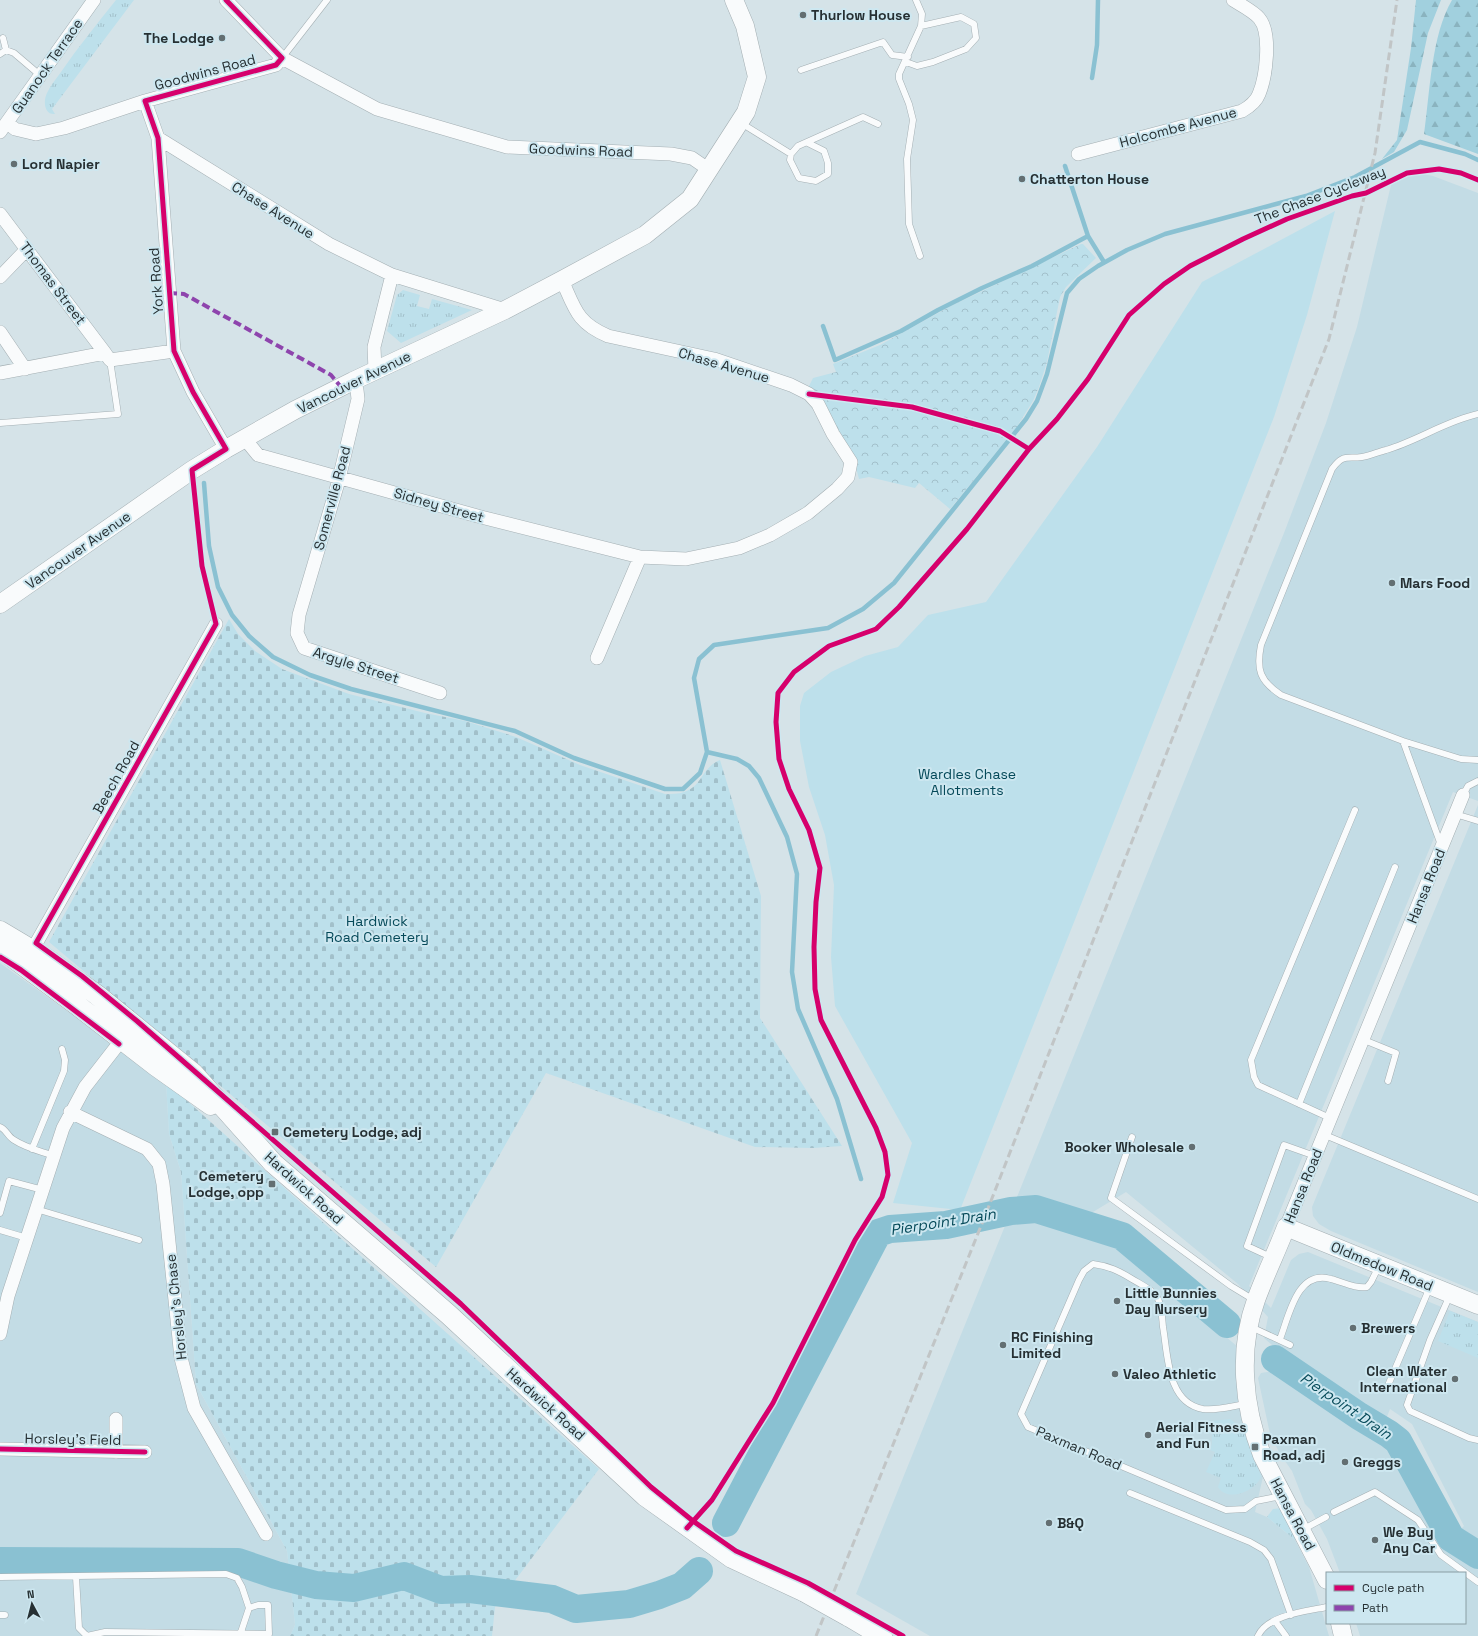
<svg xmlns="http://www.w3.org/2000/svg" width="1478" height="1636" font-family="'Space Grotesk',sans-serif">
	<defs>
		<pattern id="grass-tufts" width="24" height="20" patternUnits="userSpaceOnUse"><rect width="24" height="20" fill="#bde0eb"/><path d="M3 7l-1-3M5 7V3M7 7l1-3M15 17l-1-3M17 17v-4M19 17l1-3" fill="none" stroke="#a2c0ca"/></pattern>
		<pattern id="forest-firs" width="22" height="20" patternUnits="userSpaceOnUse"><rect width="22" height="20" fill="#a1d0de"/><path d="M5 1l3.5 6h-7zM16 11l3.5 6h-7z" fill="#8ab3bf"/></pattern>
		<pattern id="cemetery-stones" width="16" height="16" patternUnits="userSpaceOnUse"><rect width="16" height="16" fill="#bde0eb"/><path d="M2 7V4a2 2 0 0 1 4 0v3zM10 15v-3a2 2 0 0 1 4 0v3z" fill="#a2c0ca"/></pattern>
		<pattern id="park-crowns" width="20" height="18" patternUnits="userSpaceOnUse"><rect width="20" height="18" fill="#bde0eb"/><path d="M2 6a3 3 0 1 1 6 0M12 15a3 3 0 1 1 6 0" fill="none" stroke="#a2c0ca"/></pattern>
	</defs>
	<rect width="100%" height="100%" fill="#d5e3e8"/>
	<path fill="#c3dce5" d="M 1407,171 L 1433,176 L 1478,193 L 1478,801 L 1453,792 L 1249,1286 L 1271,1308 L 1291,1260 L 1299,1254 L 1308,1252 L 1478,1322 L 1478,1548 L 1460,1530 L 1464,1526 L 1412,1424 L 1390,1409 L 1386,1419 L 1279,1351 L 1264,1338 L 1268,1317 L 1238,1284 L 1126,1192 L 1088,1215 L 1017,1197 L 1284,533 L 1326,423 L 1357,327 L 1391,185 Z
		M 1478,805 L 1478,1292 L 1331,1231 L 1319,1224 L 1313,1216 L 1312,1207 Z
		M 0,963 L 166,1082 L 169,1134 L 181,1172 L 196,1384 L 287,1551 L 295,1625 L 290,1636 L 0,1636 Z
		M 1029,1215 L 1091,1230 L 1113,1240 L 1239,1348 L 1264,1472 L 1255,1512 L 1267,1517 L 1295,1540 L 1309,1567 L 1329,1636 L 930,1636 L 856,1594 L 1009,1216 Z
		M 1274,1371 L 1392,1449 L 1443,1543 L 1478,1568 L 1478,1636 L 1360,1636 L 1356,1623 L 1465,1623 L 1465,1573 L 1340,1573 L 1327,1539 L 1311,1510 L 1305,1504 L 1292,1471 L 1280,1454 L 1270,1434 L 1258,1378 L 1261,1373 Z"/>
	<path fill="url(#grass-tufts)" d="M 116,0 L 134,0 L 52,109 L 55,114 C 44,115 43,101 47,93 C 50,86 56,79 61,72 C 78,47 97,24 116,0 Z
		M 403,290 L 420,295 L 417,306 L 429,309 L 432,299 L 472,310 L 401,343 L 387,331 L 397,295 Z
		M 1450,1311 L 1478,1322 L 1478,1358 L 1438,1341 Z
		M 1230,1419 L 1243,1428 L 1261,1476 C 1257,1491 1227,1503 1218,1487 L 1221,1478 L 1206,1472 L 1215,1452 L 1210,1450 L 1212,1444 L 1212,1421 Z
		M 1282,1508 L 1298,1539 L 1295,1540 L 1267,1517 L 1273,1509 Z"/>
	<path fill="url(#forest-firs)" d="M 1416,0 L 1441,0 L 1428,33 L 1407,130 L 1394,152 L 1382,159 L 1397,140 L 1411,48 Z
		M 1452,0 L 1478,0 L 1478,154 L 1424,134 C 1430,93 1431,36 1452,0 Z"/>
	<path fill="url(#cemetery-stones)" d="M 229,619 L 238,634 L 255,651 L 282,669 L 349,694 L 425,713 L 465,721 L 516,737 L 580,765 L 665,794 C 705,796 696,770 720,760 L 761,896 L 760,1018 L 842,1146 L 813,1148 L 755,1147 L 546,1073 L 436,1267 L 49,942 Z
		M 166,1082 L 599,1469 L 495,1607 L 492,1636 L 290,1636 L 295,1625 L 287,1551 L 196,1384 L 181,1172 L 169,1134 Z"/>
	<path fill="url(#park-crowns)" d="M 1081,244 L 1083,244 L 1096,258 L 1066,287 L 1060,297 L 1047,362 L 1039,387 L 1033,401 L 1016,428 L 950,509 L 919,483 L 915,488 L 869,477 L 859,479 L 854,460 L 808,388 L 813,378 L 836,372 L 833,364 L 880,345 L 951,306 Z"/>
	<path fill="#bde0eb" d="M 1335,211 L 1307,315 L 1274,417 L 960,1210 L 893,1203 L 912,1143 L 835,1006 L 831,957 L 834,885 L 825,835 L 809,787 L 800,741 L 800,706 L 804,693 L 831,672 L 865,656 L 898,647 L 928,615 L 986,602 L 1097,447 L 1202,282 Z"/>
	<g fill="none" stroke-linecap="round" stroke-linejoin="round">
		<path stroke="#8ac1d2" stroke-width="4.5" d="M 1092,78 L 1097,45 L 1098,0
			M 1065,166 L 1088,236 L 1104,262
			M 823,326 L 835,360 L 901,331 L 938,310 L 982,288 L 1032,266 L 1088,236
			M 204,483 L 209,546 L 218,587 L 232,615 L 249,636 L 273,657 L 310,675 L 351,689 L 515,731 L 574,758 L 665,789 L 683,789 L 700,773 L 707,752
			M 861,1179 L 837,1099 L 798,1009 L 792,972 L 797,874 L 787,837 L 759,778 L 749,766 L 737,759 L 707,752 L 694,678 L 699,659 L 714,645 L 828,628 L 863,609 L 894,583 L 1026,419 L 1037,401 L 1047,374 L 1067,293 L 1079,279 L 1098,266 L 1127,250 L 1165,234 L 1306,196 L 1355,177 L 1420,142 L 1465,154 L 1478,160"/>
		<path stroke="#8ac1d2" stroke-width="28" d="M 1275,1359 L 1359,1416 L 1389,1434 L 1398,1441 L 1451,1538 L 1478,1555
			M 726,1523 L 873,1242 L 878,1233 L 890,1229 L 946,1225 L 1011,1211 L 1036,1209 L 1122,1236 L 1227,1324
			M 0,1561 L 238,1562 L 276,1575 L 316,1585 L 354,1588 L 404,1576 L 441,1590 L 470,1589 L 552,1599 L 576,1609 L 629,1604 L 659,1595 L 682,1586 L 699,1571"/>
		<g stroke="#a4afb3" stroke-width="7">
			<path id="lane" d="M 916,0 L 922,14 L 921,26 L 899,74 L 899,79 L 909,104 L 913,120 L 907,159 L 909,224 L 920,256
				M 3,38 L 6,50
				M 0,54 L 6,50 L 14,53 L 41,76
				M 282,58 L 327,0
				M 906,62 L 917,66 L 933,62 L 966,49 L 976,38 L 974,24 L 961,17 L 921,26
				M 801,70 L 883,42 L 892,55 L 908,57
				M 741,123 L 791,154 L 798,146 L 863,117 L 878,124
				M 791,154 L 790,160 L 799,178 L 816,181 L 828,174 L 828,163 L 824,151 L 808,143
				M 0,423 L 118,414 L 110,360
				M 1403,741 L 1461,759 L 1478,760
				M 1463,795 L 1468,786 L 1478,781
				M 1455,814 L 1478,821
				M 1441,845 L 1403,741 L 1281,695 C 1260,681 1256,670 1261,645 L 1332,469 C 1343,454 1346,459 1362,457 C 1369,456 1378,452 1386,450 C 1417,441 1446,421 1478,414
				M 1364,1040 L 1396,1053 L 1388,1081
				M 1299,1104 L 1395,867
				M 1332,1119 L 1258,1085 L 1254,1077 L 1251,1060 L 1355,810
				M 0,1127 C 6,1129 8,1137 14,1140 C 26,1148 40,1151 54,1156
				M 1325,1135 L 1478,1199
				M 1132,1137 L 1111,1198 L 1231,1286 L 1254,1300
				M 32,1149 L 64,1071 L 65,1060 L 62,1049
				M 36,1209 L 139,1240
				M 0,1213 L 9,1181 L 43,1190
				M 0,1230 L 27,1238
				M 1271,1257 L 1247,1246 L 1284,1145 L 1315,1156
				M 1450,1295 L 1430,1340 L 1407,1405 L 1410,1411 L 1469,1438 L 1478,1440
				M 1251,1327 L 1290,1345
				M 1280,1339 C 1289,1316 1297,1269 1331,1279 C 1343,1282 1355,1289 1367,1287 L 1371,1282 L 1379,1266
				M 1389,1383 L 1430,1287
				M 1246,1404 C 1232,1406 1217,1411 1203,1409 C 1167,1403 1168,1355 1163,1327 C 1162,1318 1162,1305 1157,1297 C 1152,1289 1140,1284 1132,1279 C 1119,1271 1109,1266 1093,1264 L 1084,1271 L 1079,1280 L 1021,1414 L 1028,1427 L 1226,1510 L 1245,1509 L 1256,1501 L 1282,1496
				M 1130,1493 L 1250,1542 L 1264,1550 L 1271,1559 L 1291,1615
				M 1334,1512 L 1375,1492 L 1418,1520 L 1441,1555 L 1478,1582
				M 1302,1530 L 1326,1517
				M 0,1577 L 226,1574 L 237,1578 L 242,1587 L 249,1608
				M 76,1577 L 79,1628 L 87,1636
				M 0,1615 L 5,1615
				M 1275,1621 L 1286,1636
				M 87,1636 L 105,1632 L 269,1634 L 268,1605 L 258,1605 L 249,1608 L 241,1632
				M 1258,1636 C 1267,1615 1307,1611 1327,1607"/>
		</g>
		<g stroke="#a4afb3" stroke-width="14">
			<path id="street" d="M 226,0 L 282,58 L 377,109 L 507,147 L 671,154 L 692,158 L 708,169
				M 145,101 L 158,138 L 174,351 L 193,392 L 226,449
				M 7,123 L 15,129 L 36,134 L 64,128 L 145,101 L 276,65 L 282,58
				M 0,132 L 94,0
				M 158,138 L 329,244 L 392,275 L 505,310
				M 1078,154 L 1242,111 C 1249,107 1256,102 1259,94 C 1266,77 1272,33 1259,18 C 1253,11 1241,5 1233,0
				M 0,214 L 105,353
				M 0,277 L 27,249
				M 0,332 L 25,369
				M 375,370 L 374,347 L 392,275
				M 0,373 L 105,353 L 110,360 L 174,351
				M 353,381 L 357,390 L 358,399 L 338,483 L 299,615 L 297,633 L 304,648 L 440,693
				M 245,439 L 258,455 L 481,517 L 640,557 L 686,559 L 739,548 L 770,535 L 808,513 L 837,489 L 848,477 L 851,462 L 833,434 L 818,404 L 809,394 L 791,385 L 714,359 L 608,336 C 577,323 575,309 562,280
				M 597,658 L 640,557
				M 29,956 L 216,624
				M 70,1112 L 147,1149 L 159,1164 L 163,1184 L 181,1358 L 194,1408 L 266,1534
				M 1286,1227 L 1463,795
				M 0,1334 L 8,1296 L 63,1128 L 85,1087 L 127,1033
				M 116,1419 L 116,1452
				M 0,1449 L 145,1452"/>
		</g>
		<g stroke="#a4afb3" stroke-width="19">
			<path id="secondary" d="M 0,604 L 192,470 L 226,449 L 295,410 L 353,381 L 505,310 L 562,280 L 645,235 L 690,199 L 746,112 L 757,77 L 745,26 L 734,0
				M 1327,1580 L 1262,1455 C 1243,1406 1238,1349 1256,1300 C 1265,1275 1277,1251 1286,1227 L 1478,1305
				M 1340,1623 L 1343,1636"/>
		</g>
		<g stroke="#a4afb3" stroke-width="21">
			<path id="primary" d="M 0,931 L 47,959 L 97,995 L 193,1073 L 273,1163 L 448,1314 L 645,1496 L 732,1558 L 805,1592
				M 0,948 L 77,1005 L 156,1066 L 211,1105
				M 848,1616 L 882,1636"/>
		</g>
		<use href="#lane" stroke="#f9fbfc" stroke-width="6"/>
		<use href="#street" stroke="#f9fbfc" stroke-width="13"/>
		<use href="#secondary" stroke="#f9fbfc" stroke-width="18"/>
		<use href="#primary" stroke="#f9fbfc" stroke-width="20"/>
		<path stroke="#c1c5c6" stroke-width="3" stroke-dasharray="8 4" stroke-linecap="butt" d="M 816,1636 L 987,1211 L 1329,339 L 1375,153 L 1397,0"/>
		<g stroke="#a4afb3" stroke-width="21" stroke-linecap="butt">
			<path id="primary-bridge" d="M 805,1592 L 848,1616"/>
		</g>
		<use href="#primary-bridge" stroke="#f9fbfc" stroke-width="20"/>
		<path stroke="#8e44ad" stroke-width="4" stroke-dasharray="8 4" stroke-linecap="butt" d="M 169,293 L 184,294 L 331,375 L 341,387"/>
		<g stroke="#cde7f0" stroke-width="8">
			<path id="cycleway" d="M 226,0 L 282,58 L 276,65 L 145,101 L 158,138 L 174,351 L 193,392 L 226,449 L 192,470 L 202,566 L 216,624 L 36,943 L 82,976 L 137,1021 L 461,1304 L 651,1487 L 693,1521 L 736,1551 L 808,1583 L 903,1636
				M 809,394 L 912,407 L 1000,431 L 1029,449 L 1057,419 L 1088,379 L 1129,315 L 1164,284 L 1190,266 L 1243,239 L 1287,219 L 1352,196 L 1366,193 L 1407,173 L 1439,169 L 1461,173 L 1478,180
				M 0,957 L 21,970 L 119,1044
				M 0,1449 L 145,1452
				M 687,1528 L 712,1500 L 773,1403 L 855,1240 L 882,1197 L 888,1175 L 885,1152 L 876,1128 L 821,1020 L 815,989 L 814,947 L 816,902 L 820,868 L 809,830 L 789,789 L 779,759 L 776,722 L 778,693 L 794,672 L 829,646 L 876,629 L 899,607 L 967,529 L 1029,449"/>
		</g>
		<use href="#cycleway" stroke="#d6006c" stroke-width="5"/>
	</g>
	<g fill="#636f72" stroke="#cde7f0" stroke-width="1.5">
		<circle cx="803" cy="15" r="4"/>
		<circle cx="222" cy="38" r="4"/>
		<circle cx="14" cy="164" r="4"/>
		<circle cx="1022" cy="179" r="4"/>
		<circle cx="1392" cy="583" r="4"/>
		<rect x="271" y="1128" width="8" height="8" rx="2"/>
		<circle cx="1192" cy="1147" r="4"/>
		<rect x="268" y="1180" width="8" height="8" rx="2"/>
		<circle cx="1117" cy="1301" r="4"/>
		<circle cx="1353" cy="1328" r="4"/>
		<circle cx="1003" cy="1345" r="4"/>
		<circle cx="1115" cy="1374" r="4"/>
		<circle cx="1455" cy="1379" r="4"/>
		<circle cx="1148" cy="1435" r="4"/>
		<rect x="1251" y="1443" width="8" height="8" rx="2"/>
		<circle cx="1345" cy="1462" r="4"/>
		<circle cx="1049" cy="1523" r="4"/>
		<circle cx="1375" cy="1540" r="4"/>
	</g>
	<g text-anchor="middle" stroke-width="4" stroke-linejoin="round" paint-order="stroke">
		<g font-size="14" font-weight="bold" fill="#263033" stroke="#cde7f0" text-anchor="start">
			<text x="811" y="20">Thurlow House</text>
			<text x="214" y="43" text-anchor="end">The Lodge</text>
			<text x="22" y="169">Lord Napier</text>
			<text x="1030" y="184">Chatterton House</text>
			<text x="1400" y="588">Mars Food</text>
			<text x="283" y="1137">Cemetery Lodge, adj</text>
			<text x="1184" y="1152" text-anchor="end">Booker Wholesale</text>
			<text x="264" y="1181" text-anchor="end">Cemetery<tspan x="264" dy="16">Lodge, opp</tspan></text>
			<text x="1125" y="1298">Little Bunnies<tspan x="1125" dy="16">Day Nursery</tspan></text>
			<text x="1361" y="1333">Brewers</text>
			<text x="1011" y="1342">RC Finishing<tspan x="1011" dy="16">Limited</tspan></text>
			<text x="1447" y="1376" text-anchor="end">Clean Water<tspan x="1447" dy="16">International</tspan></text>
			<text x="1123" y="1379">Valeo Athletic</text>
			<text x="1156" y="1432">Aerial Fitness<tspan x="1156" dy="16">and Fun</tspan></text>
			<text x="1263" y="1444">Paxman<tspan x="1263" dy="16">Road, adj</tspan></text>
			<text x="1353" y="1467">Greggs</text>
			<text x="1057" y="1528">B&amp;Q</text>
			<text x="1383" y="1537">We Buy<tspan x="1383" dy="16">Any Car</tspan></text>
		</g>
		<g font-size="14" fill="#263033" stroke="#cde7f0">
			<text transform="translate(47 66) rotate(-55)" y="5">Guanock Terrace</text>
			<text transform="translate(205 72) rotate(-15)" y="5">Goodwins Road</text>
			<text transform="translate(1178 127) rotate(-15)" y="5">Holcombe Avenue</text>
			<text transform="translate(581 150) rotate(2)" y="5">Goodwins Road</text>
			<text transform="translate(1320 195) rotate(-21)" y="5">The Chase Cycleway</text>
			<text transform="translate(273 210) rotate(32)" y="5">Chase Avenue</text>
			<text transform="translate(156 281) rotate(-94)" y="5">York Road</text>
			<text transform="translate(53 283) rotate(53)" y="5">Thomas Street</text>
			<text transform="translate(724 365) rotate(16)" y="5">Chase Avenue</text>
			<text transform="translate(354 382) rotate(-26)" y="5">Vancouver Avenue</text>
			<text transform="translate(332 498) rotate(-75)" y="5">Somerville Road</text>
			<text transform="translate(439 505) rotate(16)" y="5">Sidney Street</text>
			<text transform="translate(78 550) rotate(-35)" y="5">Vancouver Avenue</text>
			<text transform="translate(356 665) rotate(18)" y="5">Argyle Street</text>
			<text transform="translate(116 777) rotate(-61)" y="5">Beech Road</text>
			<text transform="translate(1426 886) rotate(-68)" y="5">Hansa Road</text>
			<text transform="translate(1303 1186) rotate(-68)" y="5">Hansa Road</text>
			<text transform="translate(304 1188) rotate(42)" y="5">Hardwick Road</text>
			<text transform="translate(1382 1266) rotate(22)" y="5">Oldmedow Road</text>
			<text transform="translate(176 1307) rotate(-96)" y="5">Horsley's Chase</text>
			<text transform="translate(546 1404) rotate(42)" y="5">Hardwick Road</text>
			<text transform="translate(73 1439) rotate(1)" y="5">Horsley's Field</text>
			<text transform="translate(1079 1448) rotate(23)" y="5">Paxman Road</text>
			<text transform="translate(1293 1514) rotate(62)" y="5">Hansa Road</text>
		</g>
		<g font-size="14" fill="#054959" stroke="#cde7f0">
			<text x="967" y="779">Wardles Chase<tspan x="967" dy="16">Allotments</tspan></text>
			<text x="377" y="926">Hardwick<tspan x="377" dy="16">Road Cemetery</tspan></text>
		</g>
		<g font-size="15" font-style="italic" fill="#064a59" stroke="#cde7f0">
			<text transform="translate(943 1222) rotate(-9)" y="5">Pierpoint Drain</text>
			<text transform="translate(1346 1406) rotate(34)" y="5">Pierpoint Drain</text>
		</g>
	</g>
	<rect x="1326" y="1572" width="140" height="52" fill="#cde7f0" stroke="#8a9ea4"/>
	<rect x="1334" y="1585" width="20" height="6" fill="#d6006c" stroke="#8a9ea4"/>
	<text x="1362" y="1592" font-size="12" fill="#263033">Cycle path</text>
	<rect x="1334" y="1605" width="20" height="6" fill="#8e44ad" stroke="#8a9ea4"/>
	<text x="1362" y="1612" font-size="12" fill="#263033">Path</text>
	<g transform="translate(32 1604) rotate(353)" stroke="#cde7f0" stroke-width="3" paint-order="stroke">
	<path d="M0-3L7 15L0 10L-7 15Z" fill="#263033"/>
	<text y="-6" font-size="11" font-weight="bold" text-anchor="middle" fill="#263033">N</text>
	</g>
</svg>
